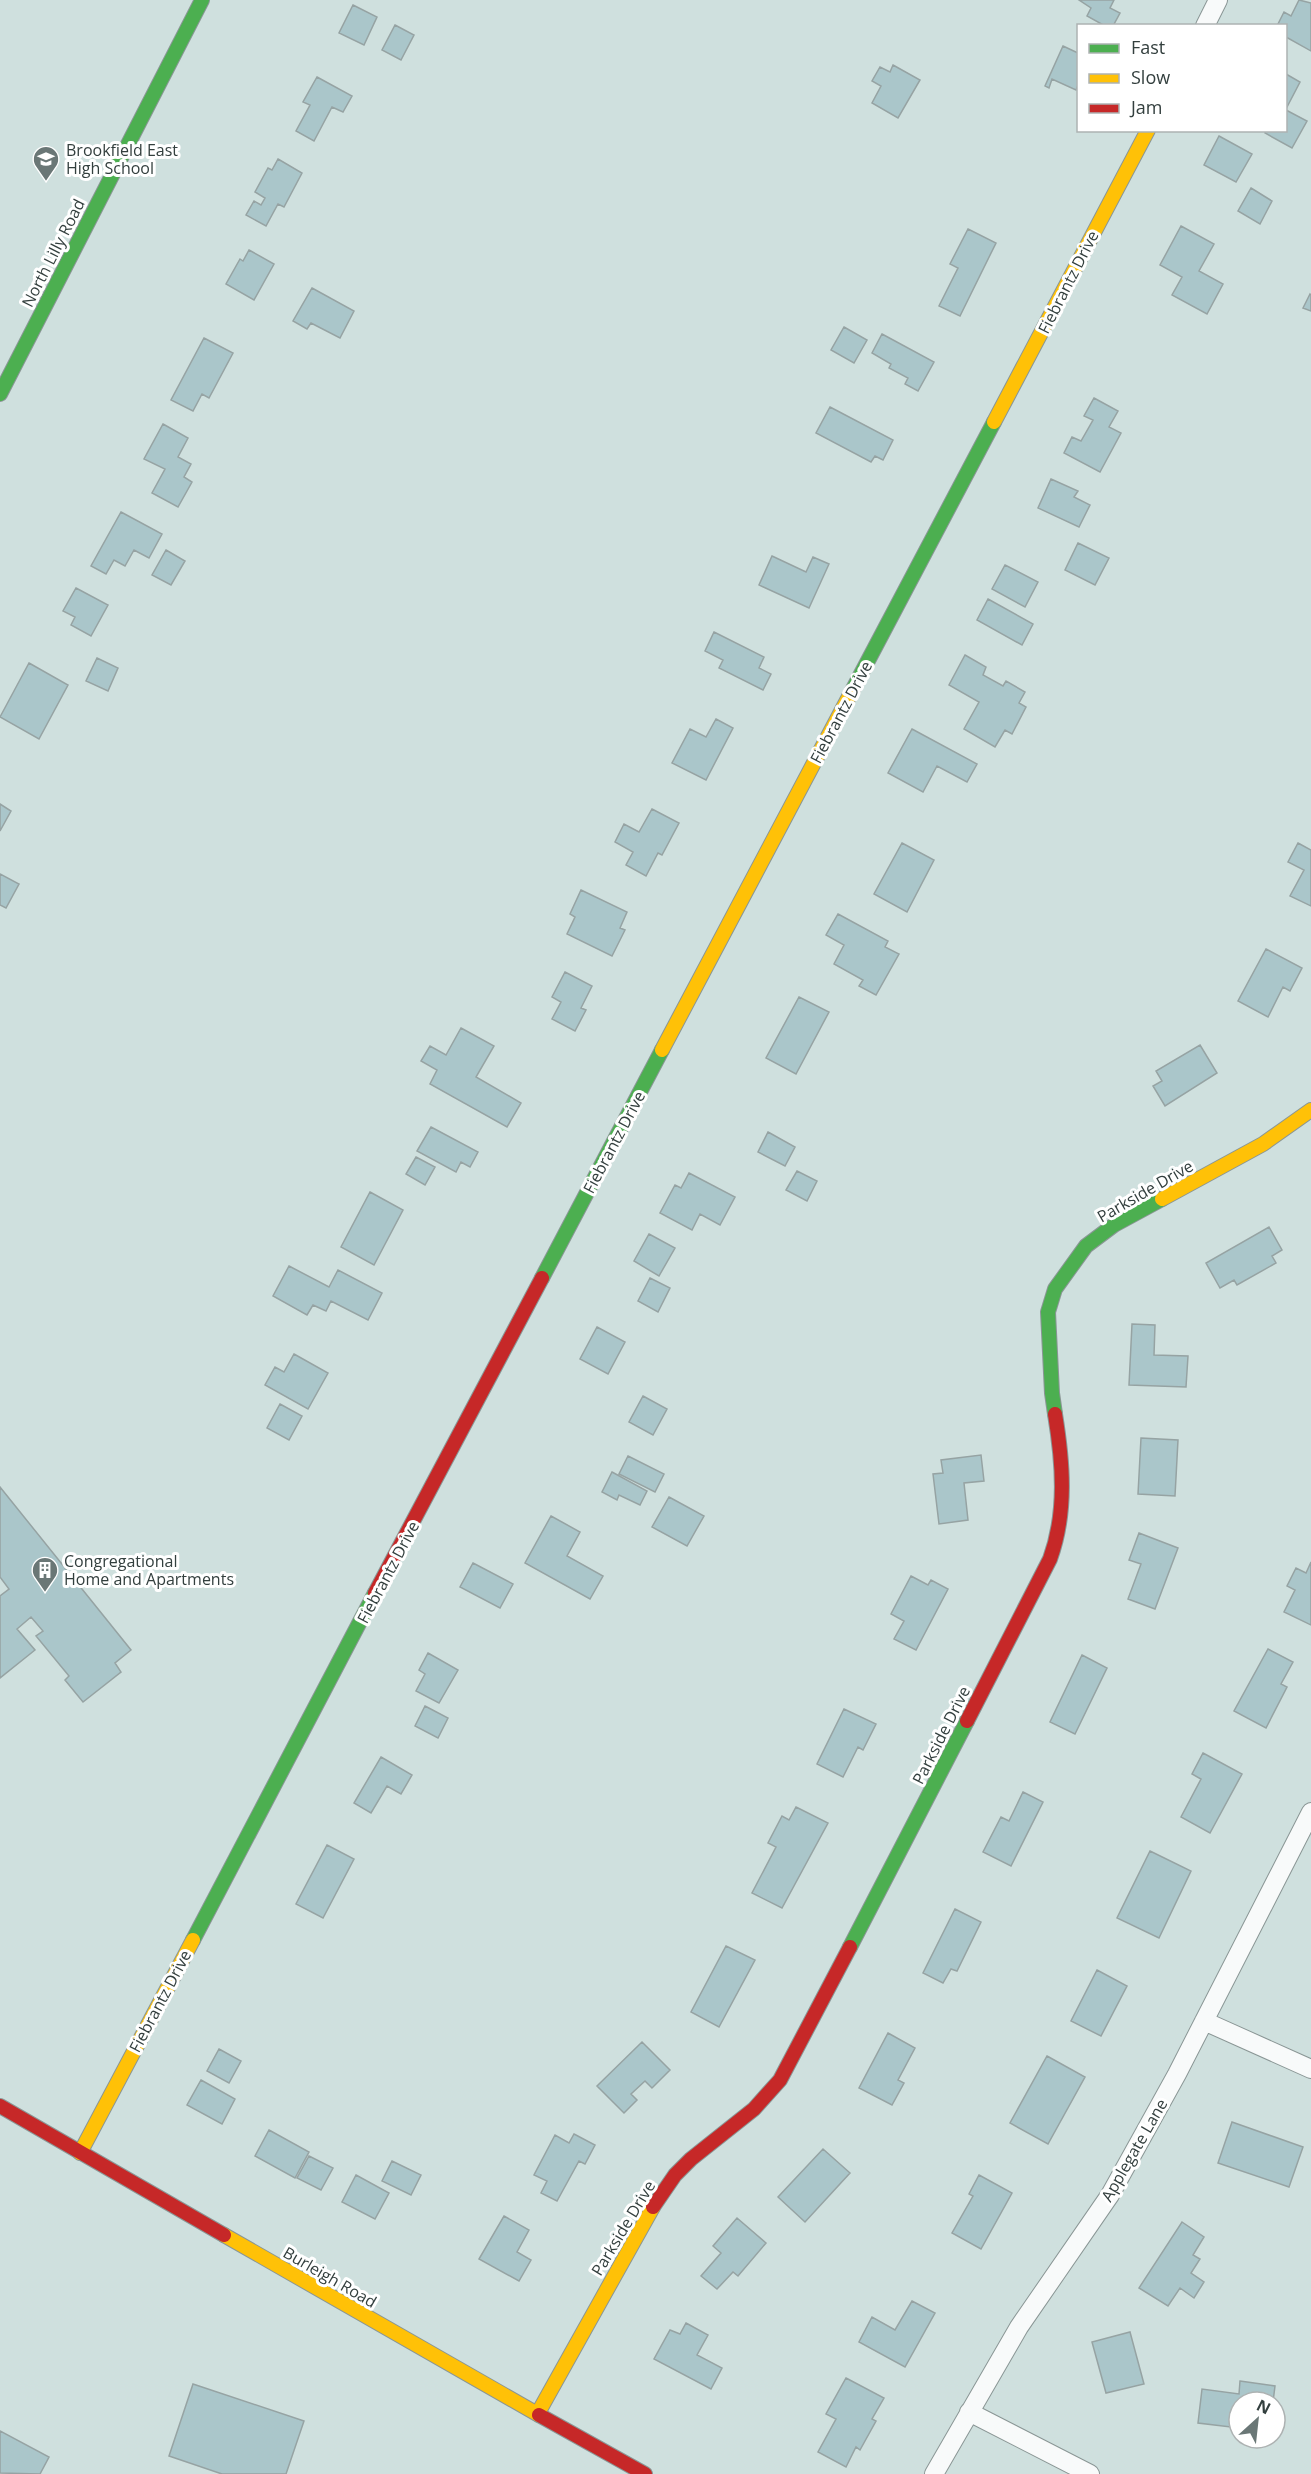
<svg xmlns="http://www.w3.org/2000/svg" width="1311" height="2474" font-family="'Open Sans',sans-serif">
	<rect width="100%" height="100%" fill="#cfe0de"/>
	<path fill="#aac6ca" stroke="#96a3a3" stroke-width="1.5" d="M 1079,0 L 1114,0 L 1110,8 L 1120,13 L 1113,26 L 1105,26 L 1087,16 L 1091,8 Z
		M 1299,0 L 1311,3 L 1311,51 L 1286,37 L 1286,26 L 1277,26 L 1284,12 L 1291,16 Z
		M 353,5 L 377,17 L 364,45 L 339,33 Z
		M 395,25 L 414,35 L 401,60 L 382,50 Z
		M 1063,46 L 1078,53 L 1078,85 L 1076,90 L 1052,79 L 1049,88 L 1045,86 Z
		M 893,65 L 920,80 L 898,118 L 872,103 L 881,86 L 872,81 L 880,67 L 890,72 Z
		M 1286,74 L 1300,82 L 1286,109 Z
		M 317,77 L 352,96 L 343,112 L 332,107 L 314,141 L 296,131 L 310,105 L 303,102 Z
		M 1286,110 L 1307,121 L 1292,148 L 1265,133 L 1266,130 L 1286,130 Z
		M 1219,136 L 1252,154 L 1236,182 L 1204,165 Z
		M 278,159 L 302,173 L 284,207 L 278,204 L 266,226 L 246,215 L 254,201 L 261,205 L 265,198 L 255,192 L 268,168 L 272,170 Z
		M 1251,188 L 1272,201 L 1260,224 L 1238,211 Z
		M 1181,226 L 1214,244 L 1199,271 L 1223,284 L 1207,314 L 1172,295 L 1182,277 L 1160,265 Z
		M 968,229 L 996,243 L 960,316 L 939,306 L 958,268 L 950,264 Z
		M 249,250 L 274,264 L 254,300 L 226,284 L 240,259 L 243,261 Z
		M 312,288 L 354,311 L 340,338 L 311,323 L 307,329 L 293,321 Z
		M 1310,294 L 1311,295 L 1311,311 L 1303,308 Z
		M 844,327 L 867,340 L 854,363 L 831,350 Z
		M 882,334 L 934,362 L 918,391 L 905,384 L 908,378 L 889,368 L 891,364 L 872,353 Z
		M 204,338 L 233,353 L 209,398 L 202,394 L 193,411 L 171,400 Z
		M 1094,398 L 1118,411 L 1109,427 L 1121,433 L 1100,472 L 1064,453 L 1072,437 L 1081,441 L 1093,420 L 1084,416 Z
		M 830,407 L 893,440 L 883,460 L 875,456 L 871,462 L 816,433 Z
		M 163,424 L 188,438 L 178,457 L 191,464 L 184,477 L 192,482 L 178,507 L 152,493 L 165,469 L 144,459 Z
		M 1051,479 L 1078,491 L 1074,497 L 1090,505 L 1079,527 L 1038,508 Z
		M 121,512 L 162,534 L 149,558 L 134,550 L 125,566 L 114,560 L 106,574 L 91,566 Z
		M 1078,543 L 1109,558 L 1095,585 L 1065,570 Z
		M 166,550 L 185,561 L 171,585 L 152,575 Z
		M 772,556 L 806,572 L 813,557 L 829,564 L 809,608 L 759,585 Z
		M 1005,565 L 1038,582 L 1025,607 L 992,589 Z
		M 76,588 L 108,605 L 91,636 L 71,625 L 75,617 L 63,611 Z
		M 988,599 L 1033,624 L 1022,645 L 977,620 Z
		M 714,632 L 764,657 L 759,668 L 771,674 L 763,690 L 719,668 L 723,660 L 705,651 Z
		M 965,655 L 986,667 L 983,675 L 1003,686 L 1006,681 L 1025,692 L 1019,703 L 1026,707 L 1012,734 L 1005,730 L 995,747 L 964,729 L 979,702 L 949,685 Z
		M 97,658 L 118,668 L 108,691 L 86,681 Z
		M 29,663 L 68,685 L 39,739 L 0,717 Z
		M 716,719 L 733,728 L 706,780 L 672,763 L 690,729 L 706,737 Z
		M 912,729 L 977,764 L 967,782 L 937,766 L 923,792 L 888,773 Z
		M 0,804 L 11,811 L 0,831 Z
		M 652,809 L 679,823 L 662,855 L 658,853 L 646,876 L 626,865 L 633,852 L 615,842 L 624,824 L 639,832 Z
		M 902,843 L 934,860 L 907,912 L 874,894 Z
		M 1298,843 L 1311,850 L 1311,906 L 1290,896 L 1304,870 L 1288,862 Z
		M 0,874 L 19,884 L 6,908 L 0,905 Z
		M 581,890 L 627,912 L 620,928 L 625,930 L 612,956 L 567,934 L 575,917 L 570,914 Z
		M 838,914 L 888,941 L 885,947 L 899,954 L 876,995 L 859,986 L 863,980 L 834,964 L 844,945 L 826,935 Z
		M 1266,949 L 1302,968 L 1290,991 L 1283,987 L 1268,1017 L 1238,1001 Z
		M 565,972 L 592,986 L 581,1008 L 586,1010 L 575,1031 L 552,1019 L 561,1002 L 552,997 Z
		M 799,997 L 829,1012 L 796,1074 L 766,1058 Z
		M 461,1028 L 494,1046 L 476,1077 L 521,1103 L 507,1127 L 430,1084 L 437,1070 L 421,1061 L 430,1046 L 446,1055 Z
		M 1200,1045 L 1217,1073 L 1165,1106 L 1153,1086 L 1162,1081 L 1156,1071 Z
		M 431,1127 L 478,1152 L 470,1167 L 461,1162 L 456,1172 L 417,1151 Z
		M 768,1132 L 795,1147 L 785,1166 L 758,1152 Z
		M 416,1157 L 435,1167 L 425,1185 L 406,1174 Z
		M 797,1171 L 817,1181 L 807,1201 L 786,1190 Z
		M 689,1173 L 735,1197 L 720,1225 L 700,1214 L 692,1230 L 660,1213 L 675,1185 L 681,1188 Z
		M 370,1192 L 403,1210 L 374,1265 L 341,1247 Z
		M 1269,1227 L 1282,1250 L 1272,1256 L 1276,1263 L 1237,1285 L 1234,1280 L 1220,1288 L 1206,1263 Z
		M 649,1234 L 675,1248 L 659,1276 L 634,1261 Z
		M 289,1266 L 329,1287 L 338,1270 L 382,1293 L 368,1320 L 331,1301 L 326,1311 L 313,1305 L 307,1315 L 273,1296 Z
		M 650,1278 L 670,1288 L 658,1312 L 638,1301 Z
		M 1132,1324 L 1155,1325 L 1154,1355 L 1188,1356 L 1186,1387 L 1129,1385 Z
		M 597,1327 L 625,1342 L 608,1374 L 580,1359 Z
		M 294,1354 L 328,1373 L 308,1409 L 265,1385 L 275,1367 L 284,1372 Z
		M 643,1396 L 667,1409 L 653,1435 L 629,1422 Z
		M 280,1404 L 302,1416 L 289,1440 L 267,1428 Z
		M 1141,1438 L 1178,1440 L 1175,1496 L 1138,1494 Z
		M 981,1455 L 984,1481 L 964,1483 L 968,1520 L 939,1524 L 933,1474 L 943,1473 L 941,1460 Z
		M 628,1456 L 664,1474 L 655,1492 L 619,1474 Z
		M 612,1472 L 647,1491 L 640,1505 L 619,1495 L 617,1500 L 602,1492 Z
		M 0,1487 L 131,1650 L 115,1663 L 121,1672 L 83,1702 L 65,1680 L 69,1676 L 36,1636 L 43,1631 L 31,1617 L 17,1629 L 35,1650 L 0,1678 L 0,1596 L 9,1589 L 0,1577 Z
		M 669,1497 L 704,1516 L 687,1546 L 652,1527 Z
		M 551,1516 L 580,1532 L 567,1556 L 603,1576 L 590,1599 L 525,1563 Z
		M 1139,1533 L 1178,1548 L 1155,1609 L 1128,1599 L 1141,1564 L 1129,1560 Z
		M 1311,1562 L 1311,1625 L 1284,1612 L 1295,1590 L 1287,1586 L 1296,1568 L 1306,1573 Z
		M 473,1563 L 513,1584 L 500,1608 L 460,1587 Z
		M 911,1576 L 928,1585 L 931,1580 L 948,1589 L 916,1650 L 894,1639 L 904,1621 L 891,1614 Z
		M 1268,1649 L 1293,1662 L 1281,1684 L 1287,1687 L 1266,1728 L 1234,1711 Z
		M 428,1653 L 458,1670 L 439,1703 L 416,1691 L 425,1674 L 419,1670 Z
		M 1082,1655 L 1107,1668 L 1075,1734 L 1050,1722 Z
		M 425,1706 L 448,1718 L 438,1738 L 415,1726 Z
		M 844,1709 L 876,1724 L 863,1750 L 858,1747 L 843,1777 L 817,1764 Z
		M 1203,1753 L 1242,1774 L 1210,1833 L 1181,1817 L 1201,1779 L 1192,1774 Z
		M 381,1757 L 412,1775 L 401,1794 L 387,1786 L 371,1813 L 354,1803 Z
		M 1023,1792 L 1043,1802 L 1011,1866 L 983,1852 L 1001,1817 L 1009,1821 Z
		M 796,1807 L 828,1823 L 782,1908 L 752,1893 L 776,1847 L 768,1843 L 782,1816 L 789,1820 Z
		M 327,1845 L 354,1859 L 323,1918 L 296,1904 Z
		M 1150,1851 L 1191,1871 L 1159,1938 L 1117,1918 Z
		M 955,1909 L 981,1922 L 957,1971 L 951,1969 L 943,1983 L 923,1973 Z
		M 726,1946 L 755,1960 L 719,2027 L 691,2012 Z
		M 1097,1970 L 1127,1986 L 1101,2036 L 1071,2021 Z
		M 888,2033 L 915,2048 L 898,2080 L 904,2083 L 892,2105 L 859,2088 Z
		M 642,2042 L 670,2070 L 652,2088 L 645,2081 L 631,2094 L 637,2100 L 624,2113 L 597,2086 Z
		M 219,2049 L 241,2061 L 229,2083 L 207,2071 Z
		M 1047,2056 L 1085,2077 L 1048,2144 L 1010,2123 Z
		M 201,2080 L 235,2099 L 222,2124 L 187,2105 Z
		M 1232,2122 L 1303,2147 L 1289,2187 L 1218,2163 Z
		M 269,2130 L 309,2152 L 295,2178 L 255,2156 Z
		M 574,2134 L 595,2145 L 585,2164 L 579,2161 L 557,2201 L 541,2193 L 547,2181 L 534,2175 L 555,2135 L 569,2143 Z
		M 823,2149 L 850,2173 L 805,2222 L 778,2197 Z
		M 309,2156 L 333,2168 L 321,2190 L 297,2178 Z
		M 392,2161 L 421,2175 L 411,2195 L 382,2181 Z
		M 356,2175 L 389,2193 L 375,2219 L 342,2202 Z
		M 979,2175 L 1012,2193 L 981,2249 L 952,2233 L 973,2196 L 969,2194 Z
		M 504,2216 L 529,2230 L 517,2252 L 531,2260 L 519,2281 L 479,2259 Z
		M 737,2218 L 766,2243 L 738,2276 L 733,2272 L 717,2289 L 701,2276 L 721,2253 L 713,2246 Z
		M 1182,2222 L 1204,2237 L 1193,2255 L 1200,2259 L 1191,2273 L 1204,2282 L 1194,2298 L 1180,2288 L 1168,2306 L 1139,2288 Z
		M 912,2301 L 935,2313 L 905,2367 L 859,2342 L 872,2317 L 895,2330 Z
		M 686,2323 L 708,2335 L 697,2355 L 722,2368 L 711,2389 L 654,2359 L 670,2330 L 680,2334 Z
		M 1130,2332 L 1144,2384 L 1106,2393 L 1092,2342 Z
		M 846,2378 L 884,2398 L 872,2419 L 876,2421 L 860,2450 L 856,2447 L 846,2467 L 818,2452 L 836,2419 L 826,2414 Z
		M 1240,2381 L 1275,2386 L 1273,2402 L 1239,2402 L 1239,2428 L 1198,2423 L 1202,2389 L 1239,2394 Z
		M 193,2384 L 304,2421 L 286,2474 L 222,2474 L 169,2456 Z
		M 0,2431 L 49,2457 L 40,2474 L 0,2473 Z"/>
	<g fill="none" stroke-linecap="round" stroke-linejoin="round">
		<g stroke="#8a9695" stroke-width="20">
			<path id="street" d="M 1205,26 L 1218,0
				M 1204,2021 L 1311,2069
				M 969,2412 L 1090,2474
				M 934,2474 L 1019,2327 L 1110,2195 L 1177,2074 L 1311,1812"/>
		</g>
		<g stroke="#8a9695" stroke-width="16">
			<path id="fast" d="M 0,394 L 202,0
				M 852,691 L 994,422
				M 542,1278 L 662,1050
				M 1055,1414 L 1052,1393 L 1048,1312 L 1055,1289 L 1086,1246 L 1114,1225 L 1162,1199
				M 193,1940 L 375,1593
				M 850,1947 L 967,1721"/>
		</g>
		<g stroke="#8a9695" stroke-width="16">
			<path id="slow" d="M 994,422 L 1148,130
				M 662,1050 L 852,691
				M 1162,1199 L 1263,1144 L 1311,1110
				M 80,2153 L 193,1940
				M 224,2235 L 539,2415
				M 538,2413 L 653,2207"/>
		</g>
		<g stroke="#8a9695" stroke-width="16">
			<path id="jam" d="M 375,1593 L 542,1278
				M 967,1721 L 1050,1559 C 1067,1512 1063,1463 1055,1414
				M 0,2106 L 224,2235
				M 653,2207 L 675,2175 L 691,2159 L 754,2109 L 780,2080 L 850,1947
				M 539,2415 L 645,2474"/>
		</g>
		<use href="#street" stroke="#f8fafa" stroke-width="18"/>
		<use href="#fast" stroke="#4caf50" stroke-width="14"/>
		<use href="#slow" stroke="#ffc107" stroke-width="14"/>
		<use href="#jam" stroke="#c62828" stroke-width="14"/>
	</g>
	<defs>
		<g id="school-pin" transform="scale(1.35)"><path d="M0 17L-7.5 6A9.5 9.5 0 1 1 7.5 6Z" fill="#6a7776" stroke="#fff"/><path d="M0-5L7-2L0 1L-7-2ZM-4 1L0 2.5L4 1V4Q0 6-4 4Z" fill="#fff"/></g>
		<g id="building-pin" transform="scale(1.35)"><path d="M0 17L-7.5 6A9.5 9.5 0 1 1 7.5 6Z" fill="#6a7776" stroke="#fff"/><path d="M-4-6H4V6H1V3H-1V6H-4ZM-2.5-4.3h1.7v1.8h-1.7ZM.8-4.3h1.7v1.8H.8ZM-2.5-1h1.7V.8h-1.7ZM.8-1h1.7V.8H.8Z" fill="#fff"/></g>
	</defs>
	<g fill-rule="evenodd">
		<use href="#school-pin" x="46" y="159"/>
		<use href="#building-pin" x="45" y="1570"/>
	</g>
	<g text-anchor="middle" stroke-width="6" stroke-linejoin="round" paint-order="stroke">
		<g font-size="16" fill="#333f3e" stroke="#fff" text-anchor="start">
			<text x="66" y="156">Brookfield East<tspan x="66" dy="18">High School</tspan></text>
			<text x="64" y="1567">Congregational<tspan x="64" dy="18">Home and Apartments</tspan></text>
		</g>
		<g font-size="16" fill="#333f3e" stroke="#fff">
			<text transform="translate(53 253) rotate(-63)" y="6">North Lilly Road</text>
			<text transform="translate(1068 282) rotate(-63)" y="6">Fiebrantz Drive</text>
			<text transform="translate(841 712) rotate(-62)" y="6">Fiebrantz Drive</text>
			<text transform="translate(614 1142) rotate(-62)" y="6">Fiebrantz Drive</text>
			<text transform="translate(1145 1191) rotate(-30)" y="6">Parkside Drive</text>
			<text transform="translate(388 1572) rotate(-62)" y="6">Fiebrantz Drive</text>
			<text transform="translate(941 1735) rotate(-63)" y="6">Parkside Drive</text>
			<text transform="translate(160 2001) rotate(-62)" y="6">Fiebrantz Drive</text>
			<text transform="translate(1134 2150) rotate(-60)" y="6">Applegate Lane</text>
			<text transform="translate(623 2228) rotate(-59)" y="6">Parkside Drive</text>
			<text transform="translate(330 2277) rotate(30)" y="6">Burleigh Road</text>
		</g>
	</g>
	<rect x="1077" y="24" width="210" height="108" fill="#ffffff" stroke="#adb2b2" stroke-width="1.5"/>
	<rect x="1089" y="44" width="30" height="9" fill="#4caf50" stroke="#adb2b2" stroke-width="1.5"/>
	<text x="1131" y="54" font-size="18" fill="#333f3e">Fast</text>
	<rect x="1089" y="74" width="30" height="9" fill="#ffc107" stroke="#adb2b2" stroke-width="1.5"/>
	<text x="1131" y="84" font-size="18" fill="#333f3e">Slow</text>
	<rect x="1089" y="104" width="30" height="9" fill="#c62828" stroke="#adb2b2" stroke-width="1.5"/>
	<text x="1131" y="114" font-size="18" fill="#333f3e">Jam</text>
	<g transform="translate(1257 2420) rotate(27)"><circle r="28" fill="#ffffff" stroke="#adb2b2" stroke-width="1.5"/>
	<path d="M0-4.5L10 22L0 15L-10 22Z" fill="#6a7776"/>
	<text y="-9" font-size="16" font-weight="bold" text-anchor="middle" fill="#333f3e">N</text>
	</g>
</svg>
